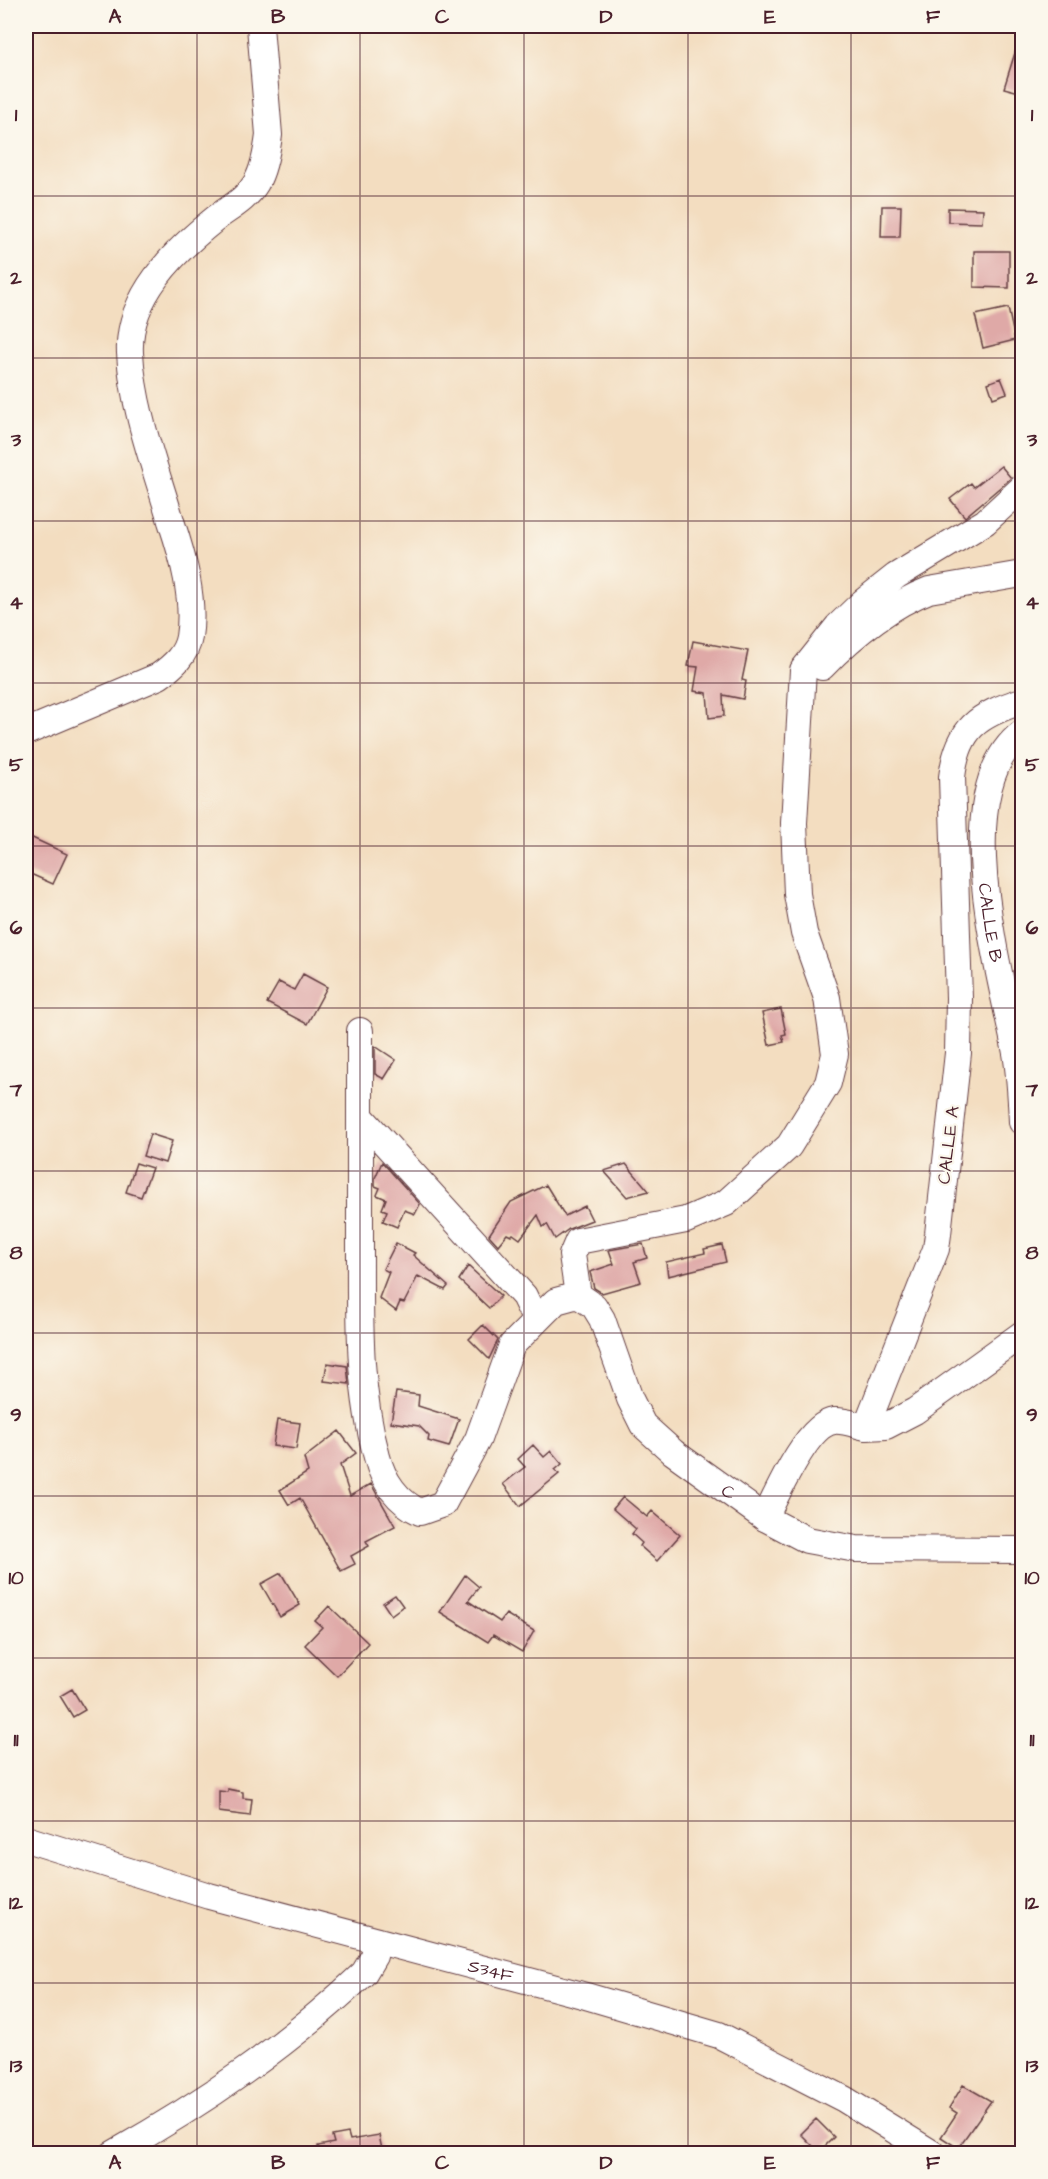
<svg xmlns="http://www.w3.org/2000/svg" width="1048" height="2179" font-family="'Architects Daughter',sans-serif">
	<rect width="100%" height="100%" fill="#fbf7ec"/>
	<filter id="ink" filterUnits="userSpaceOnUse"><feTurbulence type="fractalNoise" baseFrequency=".0167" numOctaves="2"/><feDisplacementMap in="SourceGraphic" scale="12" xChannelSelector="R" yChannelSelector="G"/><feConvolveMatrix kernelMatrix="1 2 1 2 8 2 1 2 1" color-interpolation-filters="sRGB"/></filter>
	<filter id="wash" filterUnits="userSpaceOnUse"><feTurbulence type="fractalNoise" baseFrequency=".008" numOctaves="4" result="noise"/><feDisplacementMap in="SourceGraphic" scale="24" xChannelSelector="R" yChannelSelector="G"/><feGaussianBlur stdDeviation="1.35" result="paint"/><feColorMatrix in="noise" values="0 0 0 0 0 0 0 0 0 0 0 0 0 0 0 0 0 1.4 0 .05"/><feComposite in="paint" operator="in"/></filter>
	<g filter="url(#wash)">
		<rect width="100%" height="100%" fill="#f3ddc0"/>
		<g id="blocks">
			<path fill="#dfa9a7" d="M 1019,40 L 1023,40 L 1023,93 L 1004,88 Z
				M 882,206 L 901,206 L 900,237 L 881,237 Z
				M 948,208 L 983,209 L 982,223 L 948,222 Z
				M 974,251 L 1009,251 L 1009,288 L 974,287 Z
				M 1008,308 L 1015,340 L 983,348 L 975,315 Z
				M 1001,378 L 1007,393 L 993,398 L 988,383 Z
				M 1001,466 L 1011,478 L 965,517 L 950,499 L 971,483 L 974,487 Z
				M 693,641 L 748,651 L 742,680 L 746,681 L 743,699 L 723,695 L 724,716 L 709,718 L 707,693 L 694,691 L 698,667 L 688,666 Z
				M 26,835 L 67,854 L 53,884 L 26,872 Z
				M 303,974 L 327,987 L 307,1024 L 267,1003 L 279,982 L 294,990 Z
				M 781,1009 L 786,1034 L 782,1035 L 784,1042 L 769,1045 L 762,1013 Z
				M 375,1046 L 396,1060 L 384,1079 L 375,1074 Z
				M 150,1134 L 172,1141 L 165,1163 L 143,1156 Z
				M 382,1162 L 420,1204 L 415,1214 L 404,1210 L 397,1227 L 383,1221 L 387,1211 L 382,1209 L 386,1199 L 377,1195 L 380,1188 L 375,1186 L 375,1178 Z
				M 136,1163 L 152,1168 L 141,1197 L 126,1192 Z
				M 626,1164 L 649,1191 L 627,1197 L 604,1171 Z
				M 546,1185 L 565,1216 L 585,1206 L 592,1220 L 569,1229 L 555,1239 L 547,1224 L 543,1227 L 538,1215 L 520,1239 L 513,1234 L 511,1236 L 507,1234 L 498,1245 L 489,1235 L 511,1202 Z
				M 396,1243 L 415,1253 L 413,1255 L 448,1286 L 445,1290 L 418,1276 L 404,1303 L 400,1302 L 396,1311 L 379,1298 L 389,1272 L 383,1269 Z
				M 643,1244 L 647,1258 L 634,1262 L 641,1282 L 602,1293 L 594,1288 L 590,1272 L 614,1264 L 609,1250 Z
				M 722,1245 L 726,1262 L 668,1276 L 666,1262 L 705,1253 L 704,1249 Z
				M 468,1266 L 501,1296 L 489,1308 L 459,1280 Z
				M 483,1325 L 498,1340 L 489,1359 L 469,1339 Z
				M 327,1363 L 347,1366 L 349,1384 L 324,1381 Z
				M 396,1392 L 419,1395 L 418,1406 L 459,1419 L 449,1447 L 428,1441 L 429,1436 L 419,1426 L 391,1422 Z
				M 277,1420 L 300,1423 L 296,1449 L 273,1446 Z
				M 339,1431 L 356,1453 L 340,1465 L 350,1496 L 371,1484 L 395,1526 L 366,1541 L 369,1546 L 351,1556 L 355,1564 L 341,1571 L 300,1498 L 289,1505 L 280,1490 L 308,1472 L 304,1458 Z
				M 533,1445 L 544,1457 L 551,1451 L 562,1464 L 555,1470 L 559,1474 L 520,1506 L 503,1484 L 525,1467 L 518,1459 Z
				M 623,1497 L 647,1517 L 652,1511 L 680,1535 L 657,1561 L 640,1546 L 642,1543 L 632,1534 L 636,1529 L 613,1509 Z
				M 281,1573 L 300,1605 L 280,1617 L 261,1584 Z
				M 465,1575 L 479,1587 L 468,1601 L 500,1622 L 506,1614 L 534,1631 L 522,1652 L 493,1635 L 488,1642 L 440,1612 Z
				M 395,1595 L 403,1606 L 391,1615 L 383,1603 Z
				M 329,1606 L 368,1643 L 337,1676 L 305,1645 L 322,1627 L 315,1621 Z
				M 72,1689 L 85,1710 L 73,1717 L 60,1696 Z
				M 228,1789 L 243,1792 L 243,1798 L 252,1799 L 250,1816 L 219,1812 L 219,1791 L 228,1792 Z
				M 963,2085 L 991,2101 L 958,2148 L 941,2137 L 957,2113 L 949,2108 Z
				M 816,2119 L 834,2137 L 819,2152 L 801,2134 Z
				M 348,2133 L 350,2140 L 379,2135 L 383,2154 L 319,2154 L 318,2146 L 334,2143 L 332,2136 Z"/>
		</g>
	</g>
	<g filter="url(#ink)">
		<use href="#blocks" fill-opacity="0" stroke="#633c41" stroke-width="1.5"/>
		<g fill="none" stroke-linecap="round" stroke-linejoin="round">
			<g stroke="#633c41" stroke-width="28">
				<g id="minor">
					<path d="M 822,667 C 852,636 888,606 929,590 L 1022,574"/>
					<path d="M 1022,701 C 978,715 958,728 952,777 L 959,998 L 958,1053 L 938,1234 L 936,1249 L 866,1427 L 886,1426 L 915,1411 L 1022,1334"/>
					<path d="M 26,732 L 159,676 C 173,666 186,655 189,637 C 195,599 183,557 171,521 C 155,466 133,410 130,353 C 127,297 175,251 215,219 C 229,208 246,200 256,183 C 264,169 267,151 269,135 L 260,26"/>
					<path id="s1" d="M 1022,733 C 946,790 1001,974 1016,1053 C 1020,1076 1021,1099 1022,1122"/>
					<path id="s2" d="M 360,1031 C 360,1104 360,1176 360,1249 C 360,1318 358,1389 377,1457 C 383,1481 398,1502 420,1512 L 443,1504 L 478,1439 L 512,1345 L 556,1301 L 578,1295 L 594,1306 L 602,1319 L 630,1399 L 643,1425 L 673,1452 L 765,1518 L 807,1540 L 856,1549 L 1022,1550"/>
					<path d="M 360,1116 L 524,1296 L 535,1319"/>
					<path d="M 578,1295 L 572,1255 L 578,1241 L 686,1220 L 726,1203 L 789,1146 L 828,1083 L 835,1054 L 827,998 L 804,933 L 797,894 L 794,823 L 803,670 L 838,626 L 863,602 L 896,576 L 985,522 L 1022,488"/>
					<path d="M 765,1518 C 776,1496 807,1424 834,1421 C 844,1420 856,1425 866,1427"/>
					<path id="s3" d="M 26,1839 L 209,1896 L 586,1996 L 719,2035 L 844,2099 L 933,2154"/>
					<path d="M 113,2154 C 205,2102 287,2046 364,1973 L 374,1956 L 377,1941"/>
				</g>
			</g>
			<use href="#minor" stroke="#fff" stroke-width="26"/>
		</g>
	</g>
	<path fill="none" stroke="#4a1f2b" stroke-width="1.5" stroke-opacity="0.55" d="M 197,26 L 197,2154M 360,26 L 360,2154M 524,26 L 524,2154M 688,26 L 688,2154M 851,26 L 851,2154M 26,196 L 1022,196M 26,358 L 1022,358M 26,521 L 1022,521M 26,683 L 1022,683M 26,846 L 1022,846M 26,1008 L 1022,1008M 26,1171 L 1022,1171M 26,1333 L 1022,1333M 26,1496 L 1022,1496M 26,1658 L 1022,1658M 26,1821 L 1022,1821M 26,1983 L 1022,1983"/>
	<g text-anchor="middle" stroke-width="4.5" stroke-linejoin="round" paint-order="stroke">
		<g font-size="18" fill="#4a1f2b" stroke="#fbf7ec">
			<text dy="6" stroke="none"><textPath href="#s1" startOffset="201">CALLE B</textPath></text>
			<text transform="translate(948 1145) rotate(-83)" y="6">CALLE A</text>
			<text dy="6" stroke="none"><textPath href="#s2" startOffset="1040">C</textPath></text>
			<text dy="6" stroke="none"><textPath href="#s3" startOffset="483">S34F</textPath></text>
		</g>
	</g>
	<rect width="1048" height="2179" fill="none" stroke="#fbf7ec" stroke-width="66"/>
	<rect x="33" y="33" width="982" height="2113" fill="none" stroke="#4a1f2b" stroke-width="2"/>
	<g font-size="20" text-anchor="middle" font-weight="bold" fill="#4a1f2b">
		<text x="115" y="23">A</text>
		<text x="278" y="23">B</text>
		<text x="442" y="23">C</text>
		<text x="606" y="23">D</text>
		<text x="770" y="23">E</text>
		<text x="933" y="23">F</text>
		<text x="16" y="121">1</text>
		<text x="1032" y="121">1</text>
		<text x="16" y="284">2</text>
		<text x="1032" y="284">2</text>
		<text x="16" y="446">3</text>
		<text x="1032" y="446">3</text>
		<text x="16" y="609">4</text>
		<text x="1032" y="609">4</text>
		<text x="16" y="771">5</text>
		<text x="1032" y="771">5</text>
		<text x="16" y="934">6</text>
		<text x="1032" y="934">6</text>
		<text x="16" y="1096">7</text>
		<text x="1032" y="1096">7</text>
		<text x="16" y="1259">8</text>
		<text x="1032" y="1259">8</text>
		<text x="16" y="1421">9</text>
		<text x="1032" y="1421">9</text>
		<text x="16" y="1584">10</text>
		<text x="1032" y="1584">10</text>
		<text x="16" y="1746">11</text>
		<text x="1032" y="1746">11</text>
		<text x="16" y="1909">12</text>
		<text x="1032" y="1909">12</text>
		<text x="16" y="2072">13</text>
		<text x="1032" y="2072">13</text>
		<text x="115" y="2169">A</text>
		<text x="278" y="2169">B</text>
		<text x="442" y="2169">C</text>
		<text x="606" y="2169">D</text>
		<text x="770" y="2169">E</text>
		<text x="933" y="2169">F</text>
	</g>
</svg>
